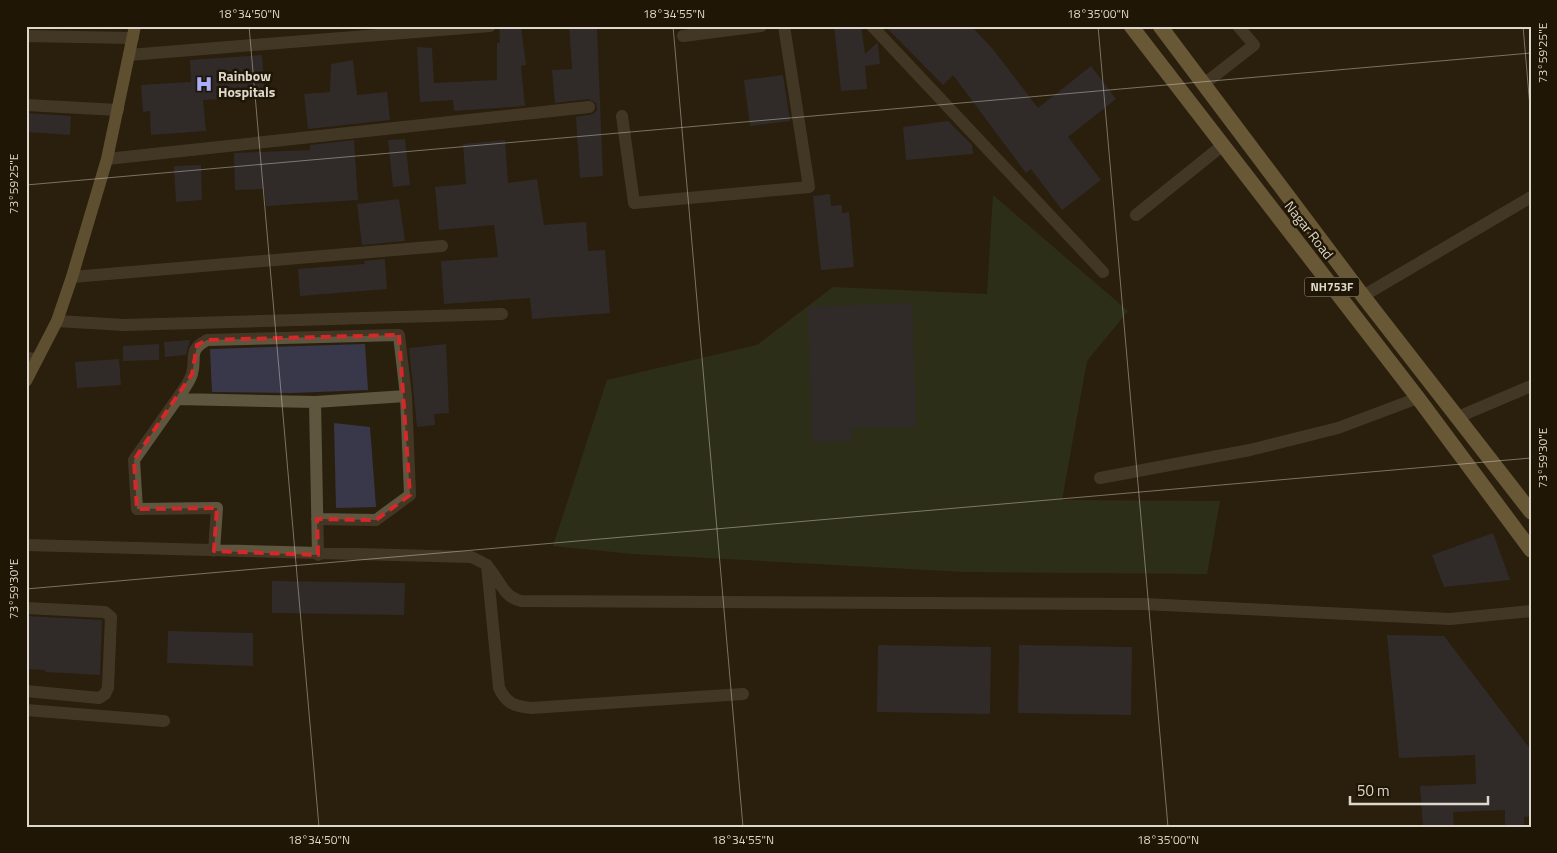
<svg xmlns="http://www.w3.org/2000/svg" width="1557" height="853" font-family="'Titillium Web',sans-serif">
	<rect width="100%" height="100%" fill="#291f0d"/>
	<path fill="#324127" d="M 993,195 L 1128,311 L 1087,361 L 1062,500 L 1220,501 L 1207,574 L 965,572 L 633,554 L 553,546 L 607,380 L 757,345 L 833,287 L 987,294 Z"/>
	<path fill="#39384b" d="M 499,26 L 521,26 L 526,65 L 521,66 L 525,106 L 454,111 L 453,100 L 420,102 L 417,47 L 432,48 L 434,83 L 497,80 L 497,43 L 500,43 Z
		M 569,26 L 597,29 L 603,176 L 580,178 L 576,117 L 593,114 L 597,110 L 596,103 L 588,99 L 555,103 L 552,70 L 572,69 Z
		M 834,26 L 861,26 L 865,54 L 877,43 L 878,44 L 880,64 L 865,66 L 867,89 L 841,91 Z
		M 885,26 L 971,26 L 992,48 L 1038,108 L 1091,66 L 1116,99 L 1068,137 L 1101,180 L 1062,210 L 1031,169 L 1026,173 L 953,75 L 943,85 Z
		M 262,55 L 265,96 L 203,100 L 206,131 L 151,135 L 150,111 L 143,112 L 141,85 L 191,82 L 190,60 Z
		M 353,60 L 357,95 L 387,92 L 390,120 L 308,129 L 304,94 L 330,92 L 331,64 Z
		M 783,75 L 790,121 L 750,126 L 744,80 Z
		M 26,113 L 71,116 L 70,135 L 26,132 Z
		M 948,121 L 972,145 L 973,154 L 906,160 L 903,127 Z
		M 405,139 L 410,185 L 393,187 L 388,140 Z
		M 354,140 L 358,200 L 266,206 L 264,189 L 235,190 L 234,153 L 310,150 L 310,145 Z
		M 505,140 L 508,183 L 537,179 L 544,225 L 586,222 L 588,251 L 605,250 L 610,313 L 532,319 L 530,298 L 444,304 L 441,261 L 498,257 L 494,225 L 439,230 L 435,187 L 466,184 L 463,144 Z
		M 201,165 L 202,200 L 176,202 L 174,166 Z
		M 830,194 L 831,206 L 842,205 L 842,213 L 849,212 L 854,267 L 821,270 L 813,196 Z
		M 399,199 L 405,241 L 362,245 L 357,204 Z
		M 385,259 L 387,289 L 300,296 L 298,269 L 365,264 L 364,261 Z
		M 912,303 L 916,427 L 851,428 L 851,441 L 812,442 L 808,307 Z
		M 190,340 L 186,355 L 165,357 L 164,342 Z
		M 159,344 L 159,360 L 123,361 L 123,346 Z
		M 365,344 L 368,390 L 292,393 L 212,392 L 210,349 Z
		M 446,344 L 449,413 L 434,414 L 435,425 L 417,427 L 409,348 Z
		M 119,359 L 121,385 L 77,388 L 75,362 Z
		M 334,423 L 370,427 L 376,507 L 336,508 Z
		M 1493,533 L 1510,580 L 1444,587 L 1432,555 Z
		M 272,581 L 405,583 L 404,615 L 272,613 Z
		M 26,616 L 102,620 L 100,675 L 45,672 L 45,670 L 26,669 Z
		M 168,631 L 253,633 L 253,666 L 167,663 Z
		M 1387,635 L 1444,636 L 1531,750 L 1531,816 L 1524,817 L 1524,827 L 1505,827 L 1505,810 L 1453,812 L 1454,827 L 1423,827 L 1420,786 L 1476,784 L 1475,755 L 1399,758 Z
		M 878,645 L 991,647 L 990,714 L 877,712 Z
		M 1019,645 L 1132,647 L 1131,715 L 1018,713 Z"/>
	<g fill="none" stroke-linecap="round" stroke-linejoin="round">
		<path stroke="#5f5640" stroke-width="12" d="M 872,26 L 1103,272
			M 26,36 L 133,38
			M 683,36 L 761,26
			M 129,55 L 490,26
			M 1204,84 L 1254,45 L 1238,26
			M 26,105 L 118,110
			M 622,116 L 634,203 L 809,187 L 784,26
			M 107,159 L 589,107
			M 1136,215 L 1223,145
			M 72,277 L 442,246
			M 1363,296 L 1531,197
			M 57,321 L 124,325 L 502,314
			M 26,358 L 37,359
			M 177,399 C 182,392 189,383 192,374 C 197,357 187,351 207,340 L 399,335 L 406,396
			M 315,402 L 318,555
			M 1458,417 L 1531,386
			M 1100,478 L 1250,450 L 1338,428 L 1418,398
			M 26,545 L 471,557 C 477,560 484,562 488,567 C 500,580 503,597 521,601 L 1144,604 L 1450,619 L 1531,611
			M 214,551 L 217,508 L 137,509 L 134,460 L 177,399 L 315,402 L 406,396 L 410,495 L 376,520 L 317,519
			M 487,565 L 499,688 C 507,704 514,706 531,708 L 743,694
			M 26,608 L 105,612 L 111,617 L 108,688 L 105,694 L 99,698 L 26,691
			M 26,710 L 164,721"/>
		<path stroke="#9e8a5c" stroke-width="12" d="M 26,381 L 57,321 L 72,277 L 107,159 L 135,26"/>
		<path stroke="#b69e67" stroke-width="15" d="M 1131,26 L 1418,398 L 1531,550
			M 1160,26 L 1363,296 L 1531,512"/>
	</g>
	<path d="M0 0H1557V853H0ZM 399,335 L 410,495 L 376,520 L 317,519 L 318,555 L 214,551 L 217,508 L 137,509 L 134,460 L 192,374 L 197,345 L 207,340 Z" fill="#291f0d" fill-opacity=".55" fill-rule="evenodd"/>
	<path fill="none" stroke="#d62828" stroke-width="4" stroke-dasharray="10 6" stroke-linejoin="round" d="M 399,335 L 410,495 L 376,520 L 317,519 L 318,555 L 214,551 L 217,508 L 137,509 L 134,460 L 192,374 L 197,345 L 207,340 Z"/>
	<path fill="none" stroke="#ded8cc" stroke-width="1" stroke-opacity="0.45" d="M 249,26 L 319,827M 673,26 L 743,827M 1098,26 L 1168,827M 1523,26 L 1531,119M 26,185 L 1531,53M 26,589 L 1531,458"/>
	<defs>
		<g id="hospital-bare" transform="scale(1.35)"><path d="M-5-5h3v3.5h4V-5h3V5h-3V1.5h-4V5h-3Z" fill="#a8b0fc" stroke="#1f1605" stroke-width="2.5" paint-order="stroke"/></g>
	</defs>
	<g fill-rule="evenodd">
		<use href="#hospital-bare" x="204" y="84"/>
	</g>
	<g text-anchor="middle" stroke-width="5" stroke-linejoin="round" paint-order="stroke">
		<rect fill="#1f1605" stroke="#a59e90" stroke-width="1" x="1304.5" y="277.5" width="55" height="19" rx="4"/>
		<g font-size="12" font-weight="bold" fill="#ded8cc">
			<text x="1332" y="291">NH753F</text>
		</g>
		<g font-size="14" font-weight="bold" fill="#ded8cc" stroke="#1f1605" text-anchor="start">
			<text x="218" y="81">Rainbow<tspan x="218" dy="16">Hospitals</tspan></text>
		</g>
		<g font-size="14" fill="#ded8cc" stroke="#1f1605">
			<text transform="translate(1309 230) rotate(52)" y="5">Nagar Road</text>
		</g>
	</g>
	<rect width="1557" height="853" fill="none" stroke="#1f1605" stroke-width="55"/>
	<path d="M1350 796v8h138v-8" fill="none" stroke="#ded8cc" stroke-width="2.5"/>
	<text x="1357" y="796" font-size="15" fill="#ded8cc" stroke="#1f1605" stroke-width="4" paint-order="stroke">50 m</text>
	<rect x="28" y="28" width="1502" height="798" fill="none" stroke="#ded8cc" stroke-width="2"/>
	<g font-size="12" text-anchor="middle" fill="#ded8cc">
		<text x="249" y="18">18°34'50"N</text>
		<text x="674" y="18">18°34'55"N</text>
		<text x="1098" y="18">18°35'00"N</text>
		<text transform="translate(1543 53) rotate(-90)" y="4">73°59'25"E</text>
		<text transform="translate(14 184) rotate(-90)" y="4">73°59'25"E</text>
		<text transform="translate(1543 458) rotate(-90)" y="4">73°59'30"E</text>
		<text transform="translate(14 589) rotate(-90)" y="4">73°59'30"E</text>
		<text x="319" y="844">18°34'50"N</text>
		<text x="743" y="844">18°34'55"N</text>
		<text x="1168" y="844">18°35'00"N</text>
	</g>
</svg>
